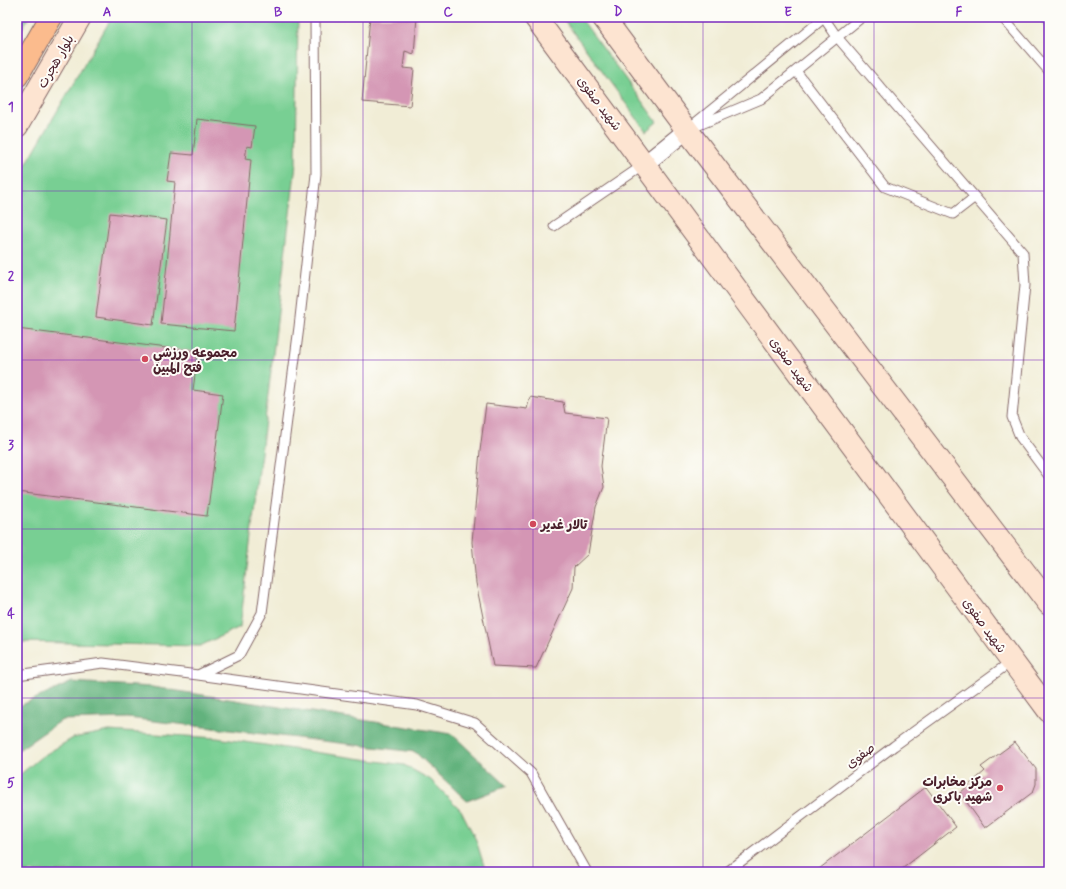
<svg xmlns="http://www.w3.org/2000/svg" width="1066" height="889" font-family="Mynerve,'Playpen Sans Arabic',sans-serif">
	<rect width="100%" height="100%" fill="#fdfcf7"/>
	<filter id="ink" filterUnits="userSpaceOnUse"><feTurbulence type="fractalNoise" baseFrequency=".025" numOctaves="2"/><feDisplacementMap in="SourceGraphic" scale="8" xChannelSelector="R" yChannelSelector="G"/><feConvolveMatrix kernelMatrix="1 2 1 2 8 2 1 2 1" color-interpolation-filters="sRGB"/></filter>
	<filter id="wash" filterUnits="userSpaceOnUse"><feTurbulence type="fractalNoise" baseFrequency=".012" numOctaves="4" result="noise"/><feDisplacementMap in="SourceGraphic" scale="16" xChannelSelector="R" yChannelSelector="G"/><feGaussianBlur stdDeviation="0.9" result="paint"/><feColorMatrix in="noise" values="0 0 0 0 0 0 0 0 0 0 0 0 0 0 0 0 0 1.4 0 .05"/><feComposite in="paint" operator="in"/></filter>
	<g filter="url(#wash)">
		<rect width="100%" height="100%" fill="#f1edd6"/>
		<path fill="#78cf93" stroke="#61775f" d="M 17,17 L 29,17 L 17,37 Z
			M 112,17 L 298,17 L 296,164 L 240,627 L 200,646 L 22,642 L 17,647 L 17,180 Z
			M 562,17 L 580,17 L 657,122 L 646,131 Z
			M 1038,17 L 1049,17 L 1049,29 Z
			M 109,731 L 217,738 L 404,765 L 431,780 L 461,810 L 476,840 L 486,872 L 17,872 L 17,777 L 41,757 L 73,738 Z"/>
		<path fill="#62b27d" stroke="#566854" d="M 72,682 L 152,687 L 452,734 L 507,786 L 467,801 L 415,752 L 128,718 L 62,720 L 17,751 L 17,707 Z"/>
		<g id="blocks">
			<path fill="#d496b4" d="M 370,17 L 417,17 L 414,54 L 405,51 L 403,68 L 414,69 L 410,106 L 362,102 Z
				M 197,119 L 255,126 L 252,147 L 247,146 L 245,159 L 251,160 L 234,331 L 161,324 L 175,182 L 167,181 L 171,153 L 193,155 Z
				M 110,213 L 167,220 L 153,325 L 96,317 Z
				M 17,329 L 198,352 L 193,390 L 223,394 L 207,516 L 17,492 Z
				M 530,397 L 563,402 L 565,413 L 607,418 L 601,466 L 604,487 L 596,507 L 588,554 L 574,567 L 573,588 L 536,668 L 493,666 L 476,583 L 472,542 L 480,451 L 486,404 L 527,409 Z
				M 1015,742 L 1036,769 L 1036,784 L 1033,792 L 985,828 L 960,793 L 985,771 L 981,767 Z
				M 926,787 L 956,827 L 898,872 L 815,872 Z"/>
		</g>
	</g>
	<g filter="url(#ink)">
		<use href="#blocks" fill-opacity="0" stroke="#846767" stroke-width="1"/>
		<g fill="none" stroke-linecap="round" stroke-linejoin="round">
			<g stroke="#846767" stroke-width="11">
				<path id="lane" d="M 1002,17 L 1049,71
					M 824,18 L 837,37 L 1023,253 L 1025,285 L 1012,417 L 1020,437 L 1049,476
					M 796,71 L 885,187 L 953,214 L 975,197
					M 694,124 L 825,17
					M 687,130 L 761,99 L 862,17
					M 554,226 L 645,164
					M 17,675 L 103,663 L 198,675 L 239,655 L 262,613 L 299,327 L 316,174 L 315,17
					M 198,675 L 417,705 L 475,723 L 531,773 L 587,872
					M 727,872 L 894,746 L 1012,661"/>
			</g>
			<g stroke="#846767" stroke-width="19">
				<path id="street" d="M 645,164 L 687,130"/>
			</g>
			<g stroke="#846767" stroke-width="24">
				<path id="secondary" d="M 535,17 L 1049,711
					M 603,17 L 687,130 L 1049,604
					M 17,126 L 80,17"/>
			</g>
			<g stroke="#846767" stroke-width="24">
				<path id="highway" d="M 17,76 L 51,17"/>
			</g>
			<use href="#lane" stroke="#fff" stroke-width="9"/>
			<use href="#street" stroke="#fff" stroke-width="17"/>
			<use href="#secondary" stroke="#fde4d1" stroke-width="22"/>
			<use href="#highway" stroke="#fbbb8d" stroke-width="22"/>
		</g>
	</g>
	<path fill="none" stroke="#7b2cbf" stroke-width="1" stroke-opacity="0.55" d="M 192,17 L 192,872M 363,17 L 363,872M 533,17 L 533,872M 703,17 L 703,872M 874,17 L 874,872M 17,191 L 1049,191M 17,360 L 1049,360M 17,529 L 1049,529M 17,698 L 1049,698"/>
	<g fill="#d1495b" stroke="#fdfcf7" stroke-width="1.5">
		<circle cx="145" cy="359" r="4"/>
		<circle cx="533" cy="524" r="4"/>
		<circle cx="1000" cy="788" r="4"/>
	</g>
	<g text-anchor="middle" stroke-width="4" stroke-linejoin="round" paint-order="stroke">
		<g font-size="13" fill="#4a1f2b" stroke="#fdfcf7">
			<text transform="translate(55 61) rotate(-60)" y="5">بلوار هجرت</text>
			<text transform="translate(600 103) rotate(53)" y="5">شهید صفوی</text>
			<text transform="translate(792 364) rotate(54)" y="5">شهید صفوی</text>
			<text transform="translate(985 625) rotate(54)" y="5">شهید صفوی</text>
			<text transform="translate(860 755) rotate(-37)" y="5">صفوی</text>
		</g>
		<g font-size="13" font-weight="bold" fill="#4a1f2b" stroke="#fdfcf7" text-anchor="start">
			<text x="153" y="357">مجموعه ورزشي<tspan x="153" dy="15">فتح المبين</tspan></text>
			<text x="541" y="529">تالار غدیر</text>
			<text x="992" y="786" text-anchor="end">مرکز مخابرات<tspan x="992" dy="15">شهید باکری</tspan></text>
		</g>
	</g>
	<rect width="1066" height="889" fill="none" stroke="#fdfcf7" stroke-width="44"/>
	<rect x="22" y="22" width="1022" height="845" fill="none" stroke="#7b2cbf" stroke-width="1.5"/>
	<g font-size="13" text-anchor="middle" font-weight="bold" fill="#7b2cbf">
		<text x="107" y="16">A</text>
		<text x="278" y="16">B</text>
		<text x="448" y="16">C</text>
		<text x="618" y="16">D</text>
		<text x="788" y="16">E</text>
		<text x="959" y="16">F</text>
		<text x="11" y="111">1</text>
		<text x="11" y="280">2</text>
		<text x="11" y="449">3</text>
		<text x="11" y="618">4</text>
		<text x="11" y="787">5</text>
	</g>
</svg>
